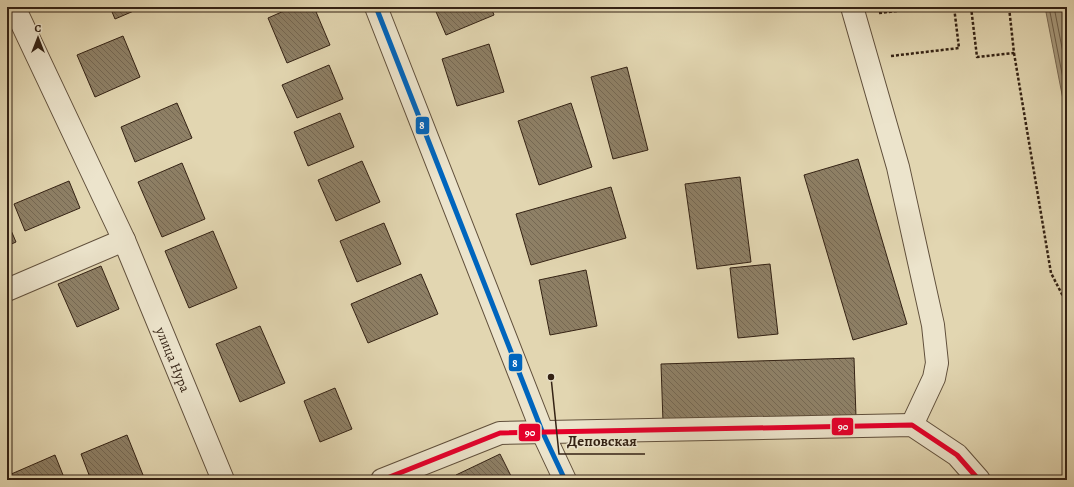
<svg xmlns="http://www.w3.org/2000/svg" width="1074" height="487" font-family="Alegreya,serif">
	<defs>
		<pattern id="building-back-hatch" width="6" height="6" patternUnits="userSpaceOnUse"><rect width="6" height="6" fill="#8e8066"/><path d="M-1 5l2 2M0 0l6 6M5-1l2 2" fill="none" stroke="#756853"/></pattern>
	</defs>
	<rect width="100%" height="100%" fill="#e2d6b1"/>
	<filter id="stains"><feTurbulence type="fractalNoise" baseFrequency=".005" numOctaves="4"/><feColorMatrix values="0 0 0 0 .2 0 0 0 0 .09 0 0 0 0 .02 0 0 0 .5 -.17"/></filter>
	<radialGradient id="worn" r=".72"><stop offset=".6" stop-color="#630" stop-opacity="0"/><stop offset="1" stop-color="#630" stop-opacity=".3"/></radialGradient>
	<path fill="#a7997c" stroke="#796952" d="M 1045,7 L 1067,7 L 1067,120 Z"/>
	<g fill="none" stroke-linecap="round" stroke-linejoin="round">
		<path stroke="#6e5e48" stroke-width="1" d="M 1049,7 L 1067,99
			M 1054,7 L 1067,73"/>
	</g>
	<path fill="url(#building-back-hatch)" stroke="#342214" d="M 110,7 L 143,7 L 115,19 Z
		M 293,7 L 314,7 L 330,45 L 287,63 L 268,18 Z
		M 434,7 L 491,7 L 494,15 L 446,35 Z
		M 123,36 L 140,77 L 95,97 L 77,55 Z
		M 489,44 L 504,92 L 457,106 L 442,59 Z
		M 329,65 L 343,99 L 297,118 L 282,85 Z
		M 627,67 L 648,150 L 613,159 L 591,77 Z
		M 177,103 L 192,138 L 135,162 L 121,127 Z
		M 571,103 L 592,167 L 539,185 L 518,121 Z
		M 340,113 L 354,147 L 308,166 L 294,132 Z
		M 858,159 L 907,324 L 853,340 L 804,175 Z
		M 362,161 L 380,202 L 336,221 L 318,180 Z
		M 182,163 L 205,219 L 162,237 L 138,182 Z
		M 740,177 L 751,262 L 697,269 L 685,184 Z
		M 69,181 L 80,208 L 25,231 L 14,204 Z
		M 611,187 L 626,238 L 531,265 L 516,214 Z
		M 7,221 L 16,242 L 7,246 Z
		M 384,223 L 401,264 L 357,282 L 340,241 Z
		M 213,231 L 237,288 L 189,308 L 165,251 Z
		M 770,264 L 778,334 L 738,338 L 730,268 Z
		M 101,266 L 119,309 L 77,327 L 58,284 Z
		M 586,270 L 597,326 L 550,335 L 539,280 Z
		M 421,274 L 438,314 L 368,343 L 351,304 Z
		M 260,326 L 285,383 L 240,402 L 216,344 Z
		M 854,358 L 856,417 L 663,422 L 661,364 Z
		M 335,388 L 352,429 L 320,442 L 304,401 Z
		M 127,435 L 145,480 L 91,480 L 81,454 Z
		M 500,454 L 513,480 L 459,480 L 456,475 Z
		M 55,455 L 65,480 L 11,480 L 9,475 Z"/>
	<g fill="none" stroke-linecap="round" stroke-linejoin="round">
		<g stroke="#604f3b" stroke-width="24">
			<g id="minor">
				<path id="s1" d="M 14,7 L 124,240 L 223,480"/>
				<path d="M 852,7 L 898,167 L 933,325 L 937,363 L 934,378 L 912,425"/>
				<path d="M 7,290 L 124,240"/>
				<path d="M 382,480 L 500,433 L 912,425 L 957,455 L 979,480"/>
			</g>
		</g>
		<g stroke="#604f3b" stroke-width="24">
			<path id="tertiary" d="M 376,7 L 542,431 L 565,480"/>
		</g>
		<path stroke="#342214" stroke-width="2.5" stroke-dasharray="3 2" stroke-linecap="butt" d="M 971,7 L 977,57 L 1014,53 L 1009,7
			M 879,13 L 933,7
			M 1014,53 L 1051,273 L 1067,304
			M 891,56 L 959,48 L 954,7"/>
		<use href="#minor" stroke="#ece4cc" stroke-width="22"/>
		<use href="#tertiary" stroke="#ece4cc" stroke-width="22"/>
		<g stroke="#ece4cc" stroke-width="8">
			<path id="bus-1" d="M 376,7 L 542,431 L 565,480"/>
		</g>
		<g stroke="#ece4cc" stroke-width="8">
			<path id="bus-2" d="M 382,480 L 500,433 L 912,425 L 957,455 L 979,480"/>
		</g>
		<use href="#bus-1" stroke="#0065bd" stroke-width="5"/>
		<use href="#bus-2" stroke="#e4002b" stroke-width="5"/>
	</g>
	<g text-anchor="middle" stroke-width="3" stroke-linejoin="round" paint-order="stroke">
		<g font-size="14" fill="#342214" stroke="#ece4cc">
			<text dy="5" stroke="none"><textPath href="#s1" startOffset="387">улица Нура</textPath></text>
		</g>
	</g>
	<path fill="none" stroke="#342214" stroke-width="1.5" d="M551 377L559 454H645"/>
	<circle fill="#342214" stroke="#ece4cc" stroke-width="1.5" cx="551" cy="377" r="4"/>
	<g font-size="15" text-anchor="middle" font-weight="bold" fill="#342214" stroke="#ece4cc" stroke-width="3" stroke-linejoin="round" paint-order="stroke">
		<text x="602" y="446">Деповская</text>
	</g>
	<g stroke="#ece4cc" stroke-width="1.5">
		<rect x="415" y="116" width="15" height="19" rx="4" fill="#0065bd"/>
		<rect x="508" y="353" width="15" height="19" rx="4" fill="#0065bd"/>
		<rect x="831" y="417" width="23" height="19" rx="4" fill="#e4002b"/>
		<rect x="518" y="423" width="23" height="19" rx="4" fill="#e4002b"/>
	</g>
	<g font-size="11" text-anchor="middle" font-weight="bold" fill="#fff">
		<text x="422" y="129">8</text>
		<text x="515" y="367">8</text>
		<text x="843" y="430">90</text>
		<text x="530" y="436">90</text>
	</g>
	<rect width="1074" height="487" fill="none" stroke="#e2d6b1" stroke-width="24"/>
	<rect x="8" y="8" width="1058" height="471" fill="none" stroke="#342214" stroke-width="2"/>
	<rect x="12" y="12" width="1050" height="463" fill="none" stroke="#342214"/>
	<g transform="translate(38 38)" stroke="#ece4cc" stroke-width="3" paint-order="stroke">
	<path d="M0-3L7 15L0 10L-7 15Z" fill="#342214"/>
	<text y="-6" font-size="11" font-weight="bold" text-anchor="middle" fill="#342214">С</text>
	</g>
	<rect width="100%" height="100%" filter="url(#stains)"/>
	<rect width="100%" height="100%" fill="url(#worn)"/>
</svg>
